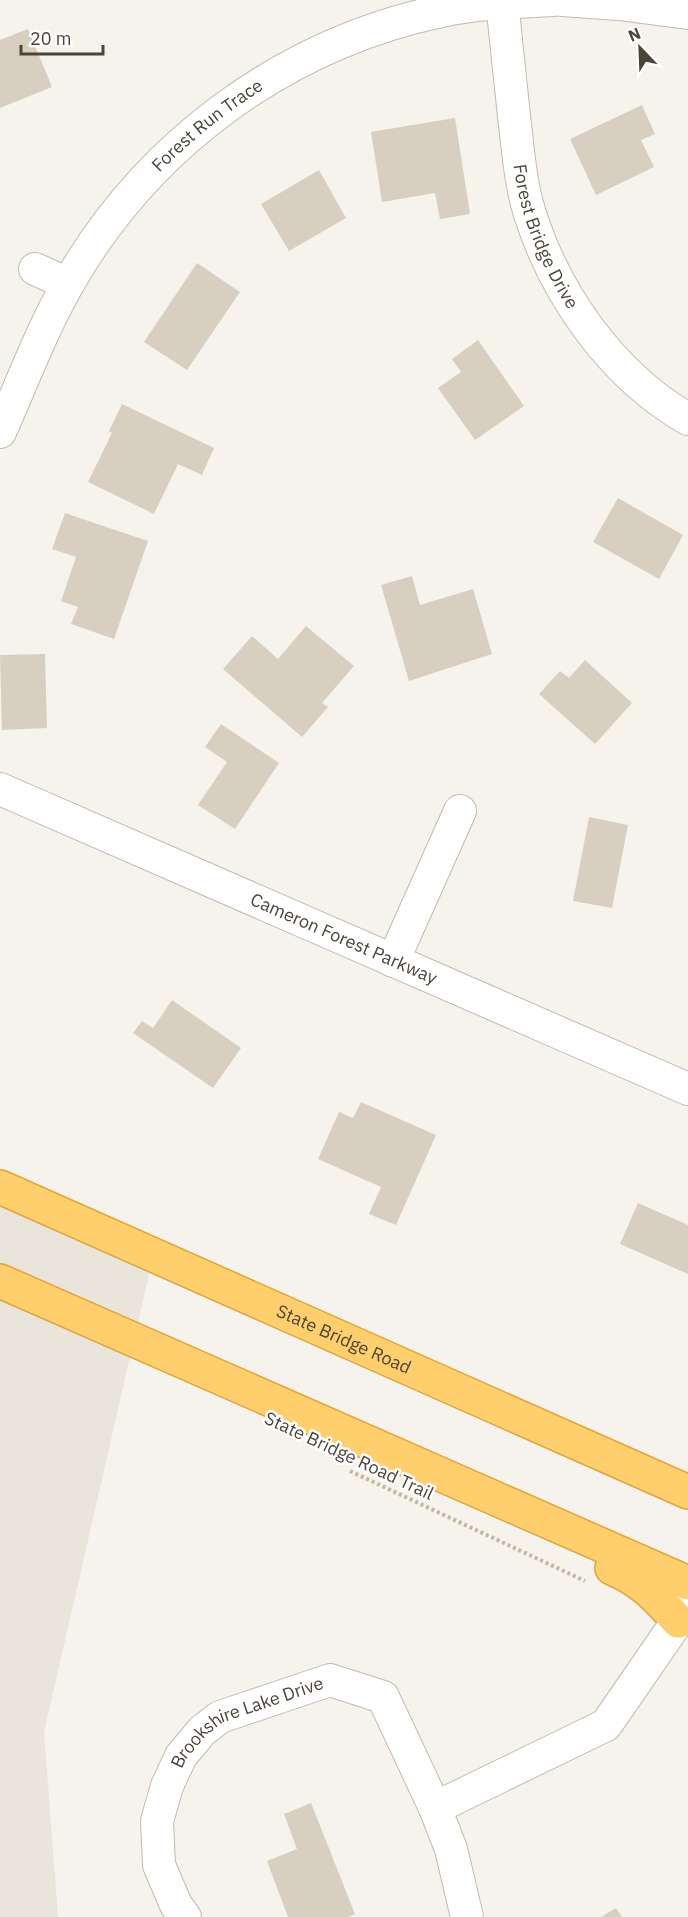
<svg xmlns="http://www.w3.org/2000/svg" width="688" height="1917" font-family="'IBM Plex Sans',sans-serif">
	<rect width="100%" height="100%" fill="#f6f3ec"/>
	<path fill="#eae5da" d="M 0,1205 L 150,1270 L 44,1732 L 58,1917 L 0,1917 Z"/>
	<path fill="#d8cfc1" d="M 28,29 L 52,87 L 0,108 L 0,40 Z
		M 642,105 L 655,134 L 641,140 L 654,167 L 596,195 L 570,139 Z
		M 455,118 L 470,214 L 440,219 L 435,193 L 382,202 L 371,132 Z
		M 319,170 L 346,218 L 289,251 L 261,204 Z
		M 197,263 L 240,292 L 187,370 L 144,342 Z
		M 478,340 L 524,406 L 475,440 L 438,388 L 461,372 L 452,359 Z
		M 122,404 L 214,448 L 202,475 L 178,464 L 154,514 L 88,482 L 112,433 L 109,431 Z
		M 618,498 L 683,535 L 659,579 L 593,542 Z
		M 65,513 L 148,541 L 114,639 L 71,624 L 78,607 L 61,601 L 76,557 L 52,549 Z
		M 412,576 L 420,605 L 473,589 L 492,654 L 409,681 L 381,585 Z
		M 306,626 L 354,666 L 322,703 L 328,707 L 302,737 L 223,669 L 252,636 L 278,659 Z
		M 45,654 L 47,728 L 2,730 L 0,655 Z
		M 585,660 L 632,703 L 595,744 L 539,694 L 560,671 L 569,678 Z
		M 221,724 L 279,763 L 235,829 L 198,805 L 227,762 L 205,747 Z
		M 589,817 L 628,825 L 612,908 L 573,901 Z
		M 172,1000 L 241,1048 L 213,1088 L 133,1033 L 142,1021 L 153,1028 Z
		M 361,1102 L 436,1135 L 396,1225 L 369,1214 L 381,1187 L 318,1159 L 339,1112 L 353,1118 Z
		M 638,1203 L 688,1225 L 688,1274 L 620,1244 Z
		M 311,1803 L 355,1914 L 348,1917 L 288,1917 L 267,1861 L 297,1849 L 284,1814 Z
		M 616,1908 L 622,1917 L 601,1917 Z"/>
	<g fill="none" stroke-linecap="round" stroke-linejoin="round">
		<g stroke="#c2bbae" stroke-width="34">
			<g id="street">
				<path d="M 562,0 L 619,4 L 688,13"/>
				<path id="s1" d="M 502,2 C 506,40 510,78 514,116 C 518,148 520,183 530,214 C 556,296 613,376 688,419"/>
				<path d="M 35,269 L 68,284"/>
				<path id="s2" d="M 0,432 C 22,383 41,331 68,284 C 147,145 284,44 441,11 C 478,3 516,2 553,0"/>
				<path id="s3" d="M 0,789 L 688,1089"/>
				<path d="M 393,961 L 460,811"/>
				<path d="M 435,1808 L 451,1849 L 467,1917"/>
				<path id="s4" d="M 185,1917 L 176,1905 L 159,1865 L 157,1821 L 167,1786 L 181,1756 L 202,1731 L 220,1717 L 330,1680 L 383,1697 L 435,1808 L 606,1725 L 688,1606"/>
			</g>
		</g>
		<g stroke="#e0a43c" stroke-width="36">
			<g id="highway">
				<path id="s5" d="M 0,1187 L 688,1492"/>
				<path d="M 0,1281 L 688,1583"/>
				<path d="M 612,1568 C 641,1580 657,1597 678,1621"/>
			</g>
		</g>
		<path stroke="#c4b79f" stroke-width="4" stroke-dasharray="3 3" stroke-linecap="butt" d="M 350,1471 L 585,1581"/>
		<use href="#street" stroke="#fff" stroke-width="32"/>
		<use href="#highway" stroke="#ffcf6e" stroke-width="33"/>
	</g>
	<g text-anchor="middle" stroke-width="5" stroke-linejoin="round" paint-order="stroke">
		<g font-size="18" fill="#4b4439" stroke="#fff">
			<text dy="6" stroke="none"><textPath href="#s2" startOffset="376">Forest Run Trace</textPath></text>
			<text dy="6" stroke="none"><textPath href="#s1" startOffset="240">Forest Bridge Drive</textPath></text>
			<text dy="6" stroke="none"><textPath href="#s3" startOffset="375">Cameron Forest Parkway</textPath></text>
			<text dy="6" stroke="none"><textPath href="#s5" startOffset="376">State Bridge Road</textPath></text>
			<text transform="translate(349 1456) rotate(25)" y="6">State Bridge Road Trail</text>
			<text dy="6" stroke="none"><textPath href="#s4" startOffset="248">Brookshire Lake Drive</textPath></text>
		</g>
	</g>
	<g transform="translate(640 48) rotate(337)" stroke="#ffffff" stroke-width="4.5" paint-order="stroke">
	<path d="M0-4.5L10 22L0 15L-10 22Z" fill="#4b4439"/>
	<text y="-9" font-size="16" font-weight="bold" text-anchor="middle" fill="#4b4439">N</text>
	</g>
	<path d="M21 45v9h82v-9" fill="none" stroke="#4b4439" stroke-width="3"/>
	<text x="30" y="45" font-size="18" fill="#4b4439" stroke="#ffffff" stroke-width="4.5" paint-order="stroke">20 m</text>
</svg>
